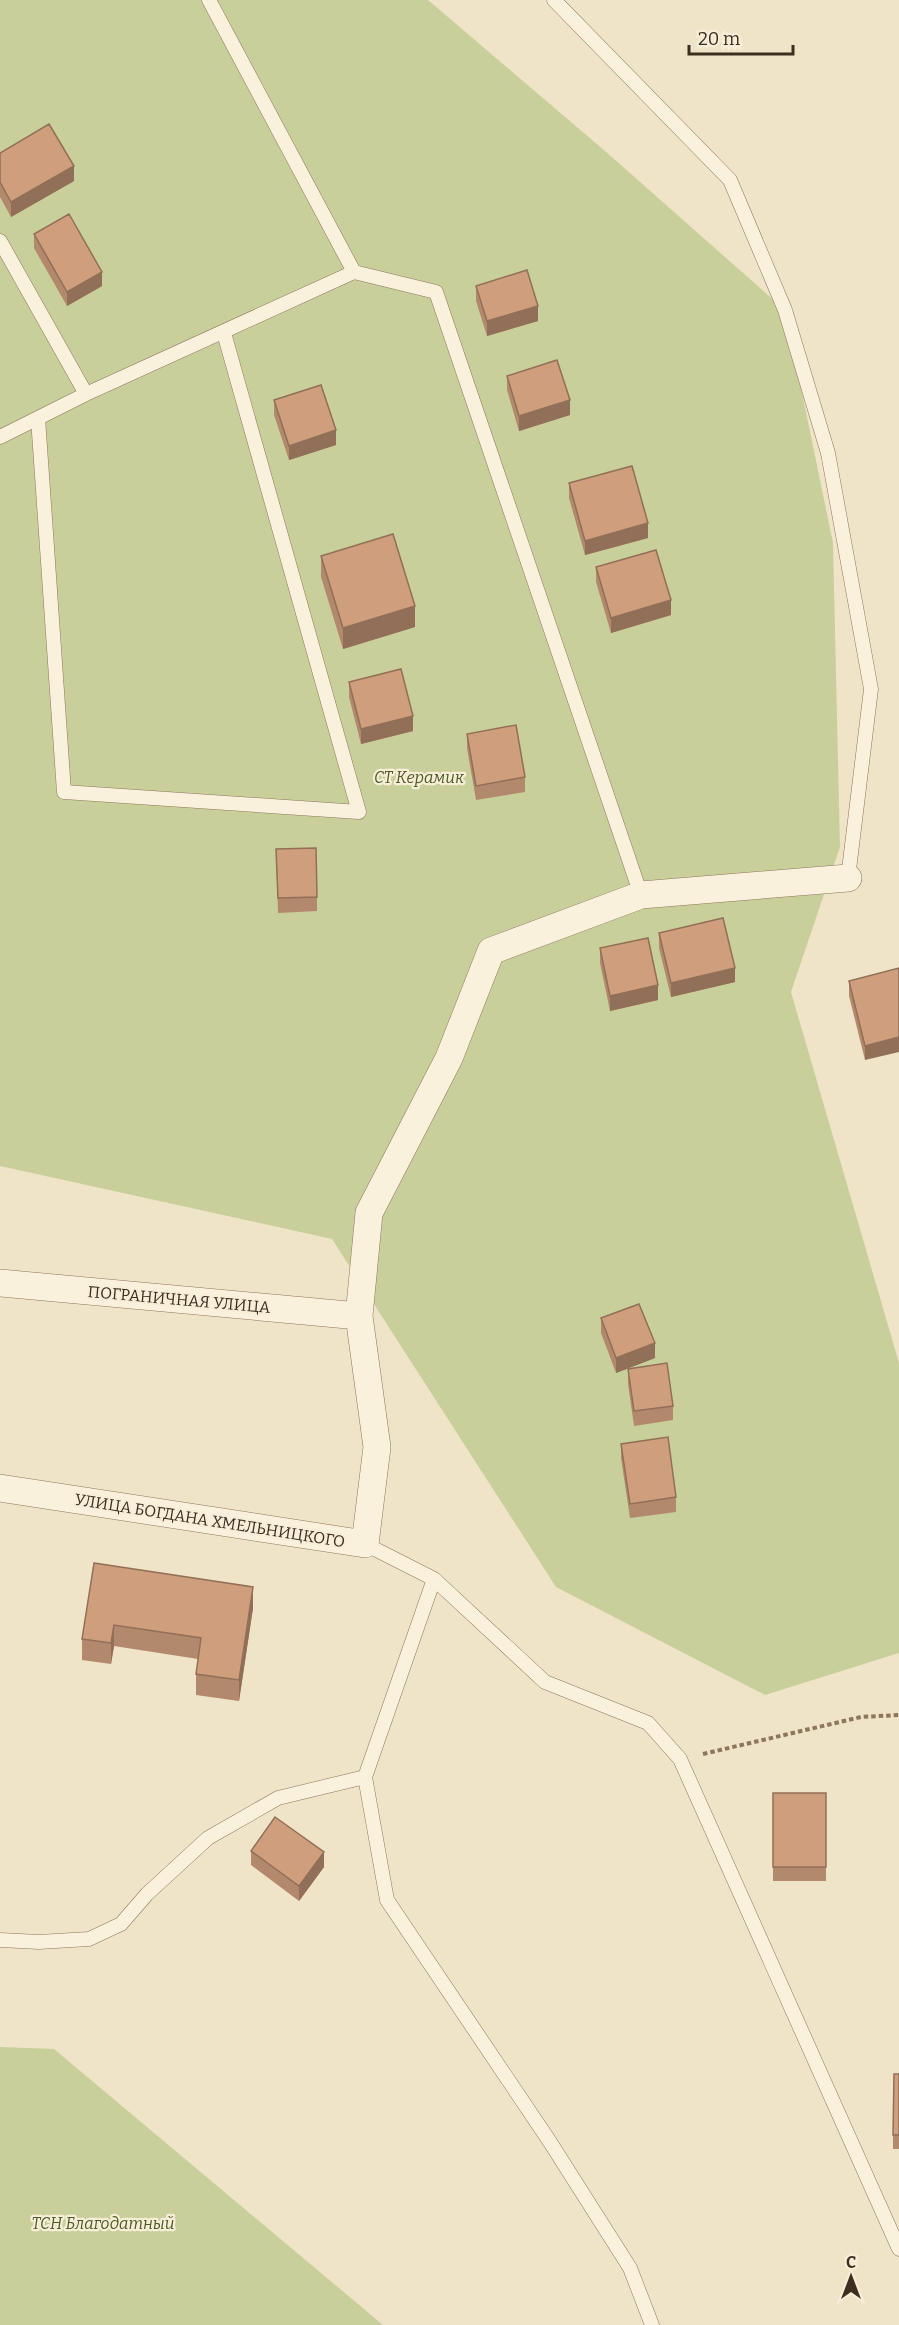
<svg xmlns="http://www.w3.org/2000/svg" width="899" height="2325" font-family="Bitter,serif">
	<rect width="100%" height="100%" fill="#f0e4c8"/>
	<path fill="#c9cf9b" d="M 0,0 L 428,0 L 605,151 L 785,310 L 833,543 L 840,847 L 791,992 L 899,1363 L 899,1653 L 765,1695 L 556,1587 L 332,1239 L 0,1166 Z
		M 0,2047 L 54,2049 L 383,2325 L 0,2325 Z"/>
	<g fill="none" stroke-linecap="round" stroke-linejoin="round">
		<g stroke="#8d765c" stroke-width="15">
			<path id="service" d="M 209,0 L 354,272
				M 554,0 L 730,180 L 785,310 L 828,453 L 871,689 L 848,878
				M 0,241 L 86,394
				M 38,418 L 64,792 L 359,812 L 224,333
				M 0,437 L 86,394 L 354,272 L 436,292 L 641,895
				M 434,1579 L 545,1682 L 648,1723 L 680,1759 L 899,2249
				M 365,1777 L 387,1900 L 550,2142 L 630,2268 L 652,2325
				M 0,1940 L 39,1942 L 89,1939 L 121,1924 L 147,1894 L 208,1838 L 278,1798 L 365,1777 L 434,1579 L 365,1544"/>
		</g>
		<g stroke="#8d765c" stroke-width="28">
			<path id="minor" d="M 0,1283 L 359,1316
				M 0,1488 L 365,1544 L 377,1447 L 359,1316 L 369,1213 L 449,1058 L 491,951 L 641,895 L 848,878"/>
		</g>
		<path stroke="#8d765c" stroke-width="4" stroke-dasharray="4.5 3" stroke-linecap="butt" d="M 703,1754 L 861,1717 L 899,1715"/>
		<use href="#service" stroke="#faf1dc" stroke-width="14"/>
		<use href="#minor" stroke="#faf1dc" stroke-width="27"/>
	</g>
	<path fill="#b2896c" d="M 0,153 L 74,181 L 11,217 L 0,197 Z
		M 34,234 L 102,286 L 67,306 L 34,248 Z
		M 476,286 L 538,321 L 487,336 L 476,301 Z
		M 507,376 L 570,415 L 519,431 L 507,390 Z
		M 274,400 L 336,445 L 289,460 L 274,415 Z
		M 569,483 L 648,538 L 585,555 L 569,498 Z
		M 321,556 L 415,627 L 343,649 L 321,577 Z
		M 596,567 L 671,615 L 611,633 L 596,582 Z
		M 349,682 L 413,731 L 361,744 L 349,697 Z
		M 467,734 L 525,777 L 525,792 L 476,800 L 467,748 Z
		M 276,849 L 317,897 L 317,911 L 278,913 Z
		M 659,933 L 735,982 L 671,997 L 659,948 Z
		M 600,948 L 658,1000 L 610,1011 L 600,963 Z
		M 899,968 L 865,1060 L 849,996 L 849,981 Z
		M 601,1318 L 655,1358 L 616,1373 L 601,1333 Z
		M 628,1369 L 673,1406 L 673,1420 L 634,1426 L 628,1384 Z
		M 621,1444 L 676,1497 L 676,1512 L 630,1518 L 621,1458 Z
		M 94,1563 L 253,1608 L 239,1701 L 196,1695 L 196,1674 L 198,1659 L 114,1646 L 111,1664 L 82,1660 L 82,1639 Z
		M 773,1793 L 826,1793 L 826,1881 L 773,1881 Z
		M 251,1851 L 324,1867 L 299,1901 L 251,1865 Z
		M 899,2074 L 899,2149 L 893,2149 L 893,2135 Z"/>
	<path fill="#916f58" d="M 74,166 L 74,181 L 11,217 L 11,202 Z
		M 102,272 L 102,286 L 67,306 L 67,292 Z
		M 538,306 L 538,321 L 487,336 L 487,321 Z
		M 570,400 L 570,415 L 519,431 L 519,416 Z
		M 336,430 L 336,445 L 289,460 L 289,446 Z
		M 648,523 L 648,538 L 585,555 L 585,541 Z
		M 671,600 L 671,615 L 611,633 L 611,618 Z
		M 415,606 L 415,627 L 343,649 L 343,628 Z
		M 413,716 L 413,731 L 361,744 L 361,729 Z
		M 735,968 L 735,982 L 671,997 L 671,983 Z
		M 658,985 L 658,1000 L 610,1011 L 610,996 Z
		M 899,1037 L 899,1052 L 865,1060 L 865,1046 Z
		M 655,1343 L 655,1358 L 616,1373 L 616,1358 Z
		M 253,1587 L 253,1608 L 239,1701 L 239,1680 Z
		M 114,1625 L 114,1646 L 111,1664 L 111,1643 Z
		M 324,1852 L 324,1867 L 299,1901 L 299,1886 Z"/>
	<path fill="#cf9f7d" stroke="#916f58" stroke-width="1.5" d="M 49,124 L 74,166 L 11,202 L 0,182 L 0,153 Z
		M 69,214 L 102,272 L 67,292 L 34,234 Z
		M 527,270 L 538,306 L 487,321 L 476,286 Z
		M 557,360 L 570,400 L 519,416 L 507,376 Z
		M 321,385 L 336,430 L 289,446 L 274,400 Z
		M 632,466 L 648,523 L 585,541 L 569,483 Z
		M 393,534 L 415,606 L 343,628 L 321,556 Z
		M 656,550 L 671,600 L 611,618 L 596,567 Z
		M 401,669 L 413,716 L 361,729 L 349,682 Z
		M 516,725 L 525,777 L 476,786 L 467,734 Z
		M 316,848 L 317,897 L 278,898 L 276,849 Z
		M 723,918 L 735,968 L 671,983 L 659,933 Z
		M 648,938 L 658,985 L 610,996 L 600,948 Z
		M 899,968 L 899,1037 L 865,1046 L 849,981 Z
		M 639,1304 L 655,1343 L 616,1358 L 601,1318 Z
		M 667,1363 L 673,1406 L 634,1411 L 628,1369 Z
		M 668,1437 L 676,1497 L 630,1504 L 621,1444 Z
		M 94,1563 L 253,1587 L 239,1680 L 196,1674 L 201,1638 L 114,1625 L 111,1643 L 82,1639 Z
		M 773,1793 L 826,1793 L 826,1867 L 773,1867 Z
		M 275,1817 L 324,1852 L 299,1886 L 251,1851 Z
		M 894,2074 L 899,2074 L 899,2135 L 893,2135 Z"/>
	<g text-anchor="middle" stroke-width="4.5" stroke-linejoin="round" paint-order="stroke">
		<g font-size="16" font-style="italic" fill="#4d5a26" stroke="#f7eed8">
			<text x="419" y="783">СТ Керамик</text>
			<text x="103" y="2229">ТСН Благодатный</text>
		</g>
		<g font-size="16" fill="#3d2e20" stroke="#f7eed8">
			<text transform="translate(179 1299) rotate(5)" y="6">ПОГРАНИЧНАЯ УЛИЦА</text>
			<text transform="translate(210 1520) rotate(9)" y="6">УЛИЦА БОГДАНА ХМЕЛЬНИЦКОГО</text>
		</g>
	</g>
	<g transform="translate(851 2277)" stroke="#f7eed8" stroke-width="4.5" paint-order="stroke">
	<path d="M0-4.5L10 22L0 15L-10 22Z" fill="#3d2e20"/>
	<text y="-9" font-size="16" font-weight="bold" text-anchor="middle" fill="#3d2e20">С</text>
	</g>
	<path d="M689 45v9h104v-9" fill="none" stroke="#3d2e20" stroke-width="3"/>
	<text x="698" y="45" font-size="18" fill="#3d2e20" stroke="#f7eed8" stroke-width="4.5" paint-order="stroke">20 m</text>
</svg>
